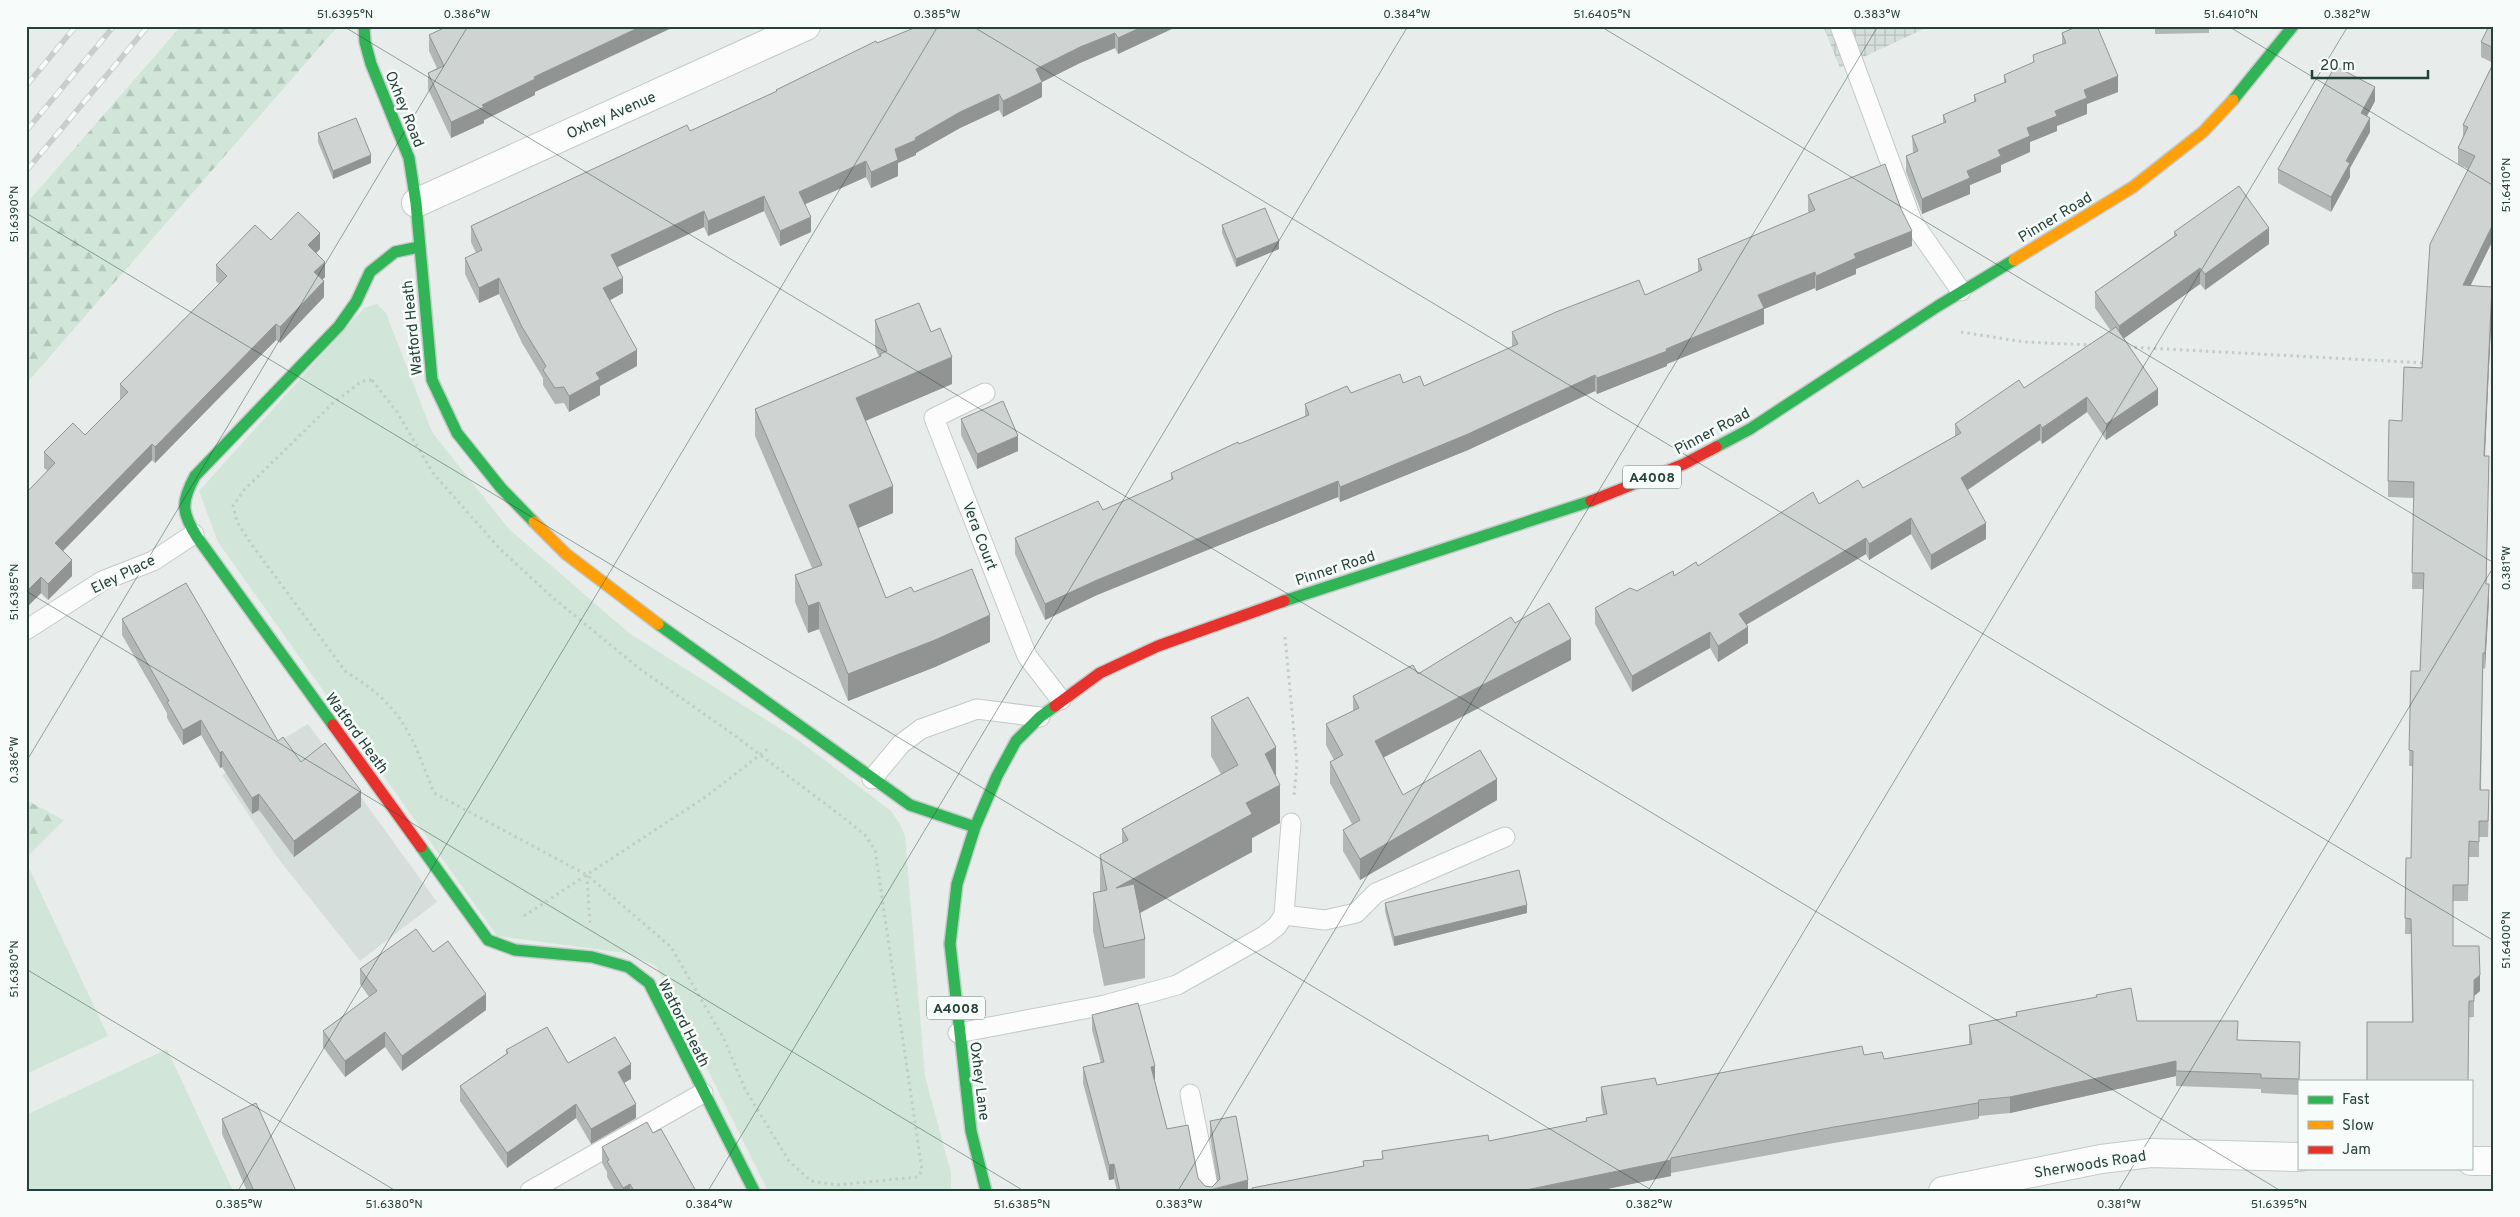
<svg xmlns="http://www.w3.org/2000/svg" width="2520" height="1217" font-family="Overpass,sans-serif">
	<defs>
		<pattern id="industrial-grid" width="8" height="8" patternUnits="userSpaceOnUse" patternTransform="scale(1.25)"><rect width="8" height="8" fill="#d6dedb"/><path d="M0 4h8M4 0v8" fill="none" stroke="#b8c0bd"/></pattern>
		<pattern id="forest-firs" width="22" height="20" patternUnits="userSpaceOnUse" patternTransform="scale(1.25)"><rect width="22" height="20" fill="#d1e6d8"/><path d="M5 1l3.5 6h-7zM16 11l3.5 6h-7z" fill="#b3c6ba"/></pattern>
	</defs>
	<rect width="100%" height="100%" fill="#e8edeb"/>
	<path fill="#d6dedb" d="M 308,724 L 437,902 L 360,961 L 277,857 L 222,775 Z"/>
	<path fill="url(#industrial-grid)" d="M 1823,26 L 1930,26 L 1840,68 Z"/>
	<path fill="#d1e6d8" d="M 377,304 L 386,313 L 432,432 L 509,529 L 629,633 L 801,742 L 891,811 L 900,824 L 905,836 L 925,1076 L 951,1173 L 951,1191 L 768,1191 L 656,966 L 626,953 L 497,936 L 218,542 L 199,491 L 364,308 Z
		M 30,870 L 108,1036 L 26,1074 L 26,871 Z
		M 167,1049 L 233,1191 L 26,1191 L 26,1115 Z"/>
	<path fill="url(#forest-firs)" d="M 181,26 L 338,26 L 26,384 L 26,204 Z
		M 26,800 L 64,820 L 26,858 Z"/>
	<g fill="none" stroke-linecap="round" stroke-linejoin="round">
		<g stroke="#c5cac8" stroke-width="21">
			<path id="lane" d="M 1840,26 L 1912,221 L 1961,291
				M 985,393 L 934,418 L 1027,656 L 1061,700
				M 26,630 L 102,581 L 153,561 L 194,534
				M 872,779 L 901,744 L 921,729 L 977,709 L 1040,717
				M 1284,915 L 1325,920 L 1356,913 L 1376,893 L 1505,837
				M 958,1033 L 1105,1005 L 1177,985 L 1264,936 L 1277,926 L 1284,915 L 1291,823
				M 1190,1094 L 1209,1191
				M 530,1191 L 703,1093"/>
		</g>
		<g stroke="#c5cac8" stroke-width="30">
			<path id="street" d="M 416,203 L 806,26
				M 2471,1161 L 2494,1161
				M 1943,1191 L 2101,1159 L 2151,1153 L 2299,1157"/>
		</g>
		<g stroke="#c3cbc8" stroke-width="14">
			<path id="fast" d="M 364,26 L 365,42 L 371,64 L 409,158 L 416,203 L 432,380 L 457,433 L 501,488 L 534,522
				M 2233,100 L 2293,26
				M 1716,447 L 1750,429 L 1938,306 L 2014,260
				M 1284,601 L 1591,501
				M 658,624 L 910,805 L 975,827
				M 333,725 L 197,537 C 181,512 181,502 195,476 L 339,326 L 356,302 L 370,272 L 395,252 L 419,247
				M 421,847 L 488,940 L 515,950 L 592,957 L 628,967 L 649,983 L 754,1191
				M 986,1191 L 971,1131 L 950,944 L 957,884 L 975,827 L 997,776 L 1016,741 L 1040,717 L 1055,706"/>
		</g>
		<g stroke="#c3cbc8" stroke-width="14">
			<path id="slow" d="M 2014,260 L 2133,187 L 2203,132 L 2233,100
				M 534,522 L 566,554 L 658,624"/>
		</g>
		<g stroke="#c3cbc8" stroke-width="14">
			<path id="jam" d="M 1591,501 L 1684,464 L 1716,447
				M 1055,706 L 1100,673 L 1158,646 L 1284,601
				M 333,725 L 421,847"/>
		</g>
		<path stroke="#c3ccca" stroke-width="3" stroke-dasharray="2.5 4" stroke-linecap="butt" d="M 1961,332 L 2025,342 L 2091,345
			M 2128,347 L 2426,363
			M 372,380 L 397,412 L 433,473 L 499,548 L 552,597 L 640,669 L 734,735 L 844,818 L 865,835 L 875,850 L 922,1170 L 918,1177 L 837,1185 L 811,1181 L 789,1161 L 745,1089 L 724,1039 L 671,947 L 587,875 L 434,793 C 411,734 403,706 346,672 L 252,545 L 237,522 L 233,506 L 244,490 L 332,404 L 362,381 Z
			M 1285,637 L 1297,764 L 1294,795
			M 587,875 L 590,924
			M 524,916 L 707,796 L 770,747"/>
		<use href="#lane" stroke="#fcfcfc" stroke-width="19"/>
		<use href="#street" stroke="#fcfcfc" stroke-width="28"/>
		<use href="#fast" stroke="#30b455" stroke-width="11"/>
		<use href="#slow" stroke="#ff9f0a" stroke-width="11"/>
		<use href="#jam" stroke="#e5322d" stroke-width="11"/>
		<g stroke="#c9cdcc" stroke-width="5.5">
			<path id="rail" d="M 26,86 L 76,26
				M 26,131 L 114,26
				M 26,171 L 148,26"/>
		</g>
		<use href="#rail" stroke="#f7fbf9" stroke-width="4" stroke-dasharray="11" stroke-linecap="butt"/>
	</g>
	<path fill="#b2b6b5" d="M 1176,26 L 1176,27 L 1118,54 L 1115,48 L 1080,63 L 1042,82 L 1042,97 L 1003,117 L 999,110 L 960,128 L 916,153 L 916,155 L 898,163 L 898,176 L 871,188 L 866,177 L 805,204 L 811,232 L 780,246 L 764,211 L 708,236 L 704,227 L 618,267 L 623,293 L 610,300 L 637,366 L 600,386 L 600,395 L 569,412 L 564,403 L 555,404 L 543,385 L 543,378 L 522,343 L 499,294 L 479,303 L 465,274 L 465,258 L 476,253 L 471,242 L 471,226 L 690,131 L 776,92 L 776,90 L 877,43 Z
		M 2155,26 L 2209,26 L 2209,33 L 2155,34 Z
		M 2494,26 L 2494,238 L 2470,285 L 2492,303 L 2485,456 L 2486,584 L 2489,600 L 2485,669 L 2483,668 L 2481,790 L 2489,806 L 2488,837 L 2479,837 L 2479,857 L 2469,857 L 2468,901 L 2453,901 L 2453,946 L 2480,991 L 2474,996 L 2474,1017 L 2412,1022 L 2411,934 L 2405,934 L 2406,858 L 2411,858 L 2413,766 L 2409,766 L 2411,671 L 2420,671 L 2424,589 L 2412,589 L 2414,498 L 2388,497 L 2388,481 L 2402,421 L 2422,368 L 2468,169 L 2458,164 L 2458,148 L 2463,137 L 2463,125 L 2493,63 L 2481,57 L 2481,42 Z
		M 2062,33 L 2118,92 L 2087,104 L 2087,114 L 2057,126 L 2057,131 L 2030,142 L 2030,152 L 2001,165 L 2001,172 L 1970,185 L 1970,194 L 1922,214 L 1906,172 L 1906,156 L 1913,153 L 1912,136 L 1943,123 L 1943,115 L 1974,102 L 1974,95 L 2004,83 L 2004,75 L 2033,63 L 2033,55 L 2062,44 Z
		M 429,35 L 535,92 L 535,95 L 484,120 L 484,123 L 451,138 L 428,89 L 428,73 L 437,68 L 429,51 Z
		M 2375,101 L 2367,116 L 2370,132 L 2350,168 L 2350,177 L 2331,212 L 2278,183 L 2278,169 Z
		M 318,133 L 371,163 L 333,179 L 318,142 Z
		M 1808,195 L 1912,246 L 1856,269 L 1856,274 L 1816,291 L 1815,288 L 1764,309 L 1764,324 L 1667,364 L 1667,366 L 1597,394 L 1595,391 L 1468,450 L 1340,502 L 1338,497 L 1097,595 L 1045,620 L 1015,554 L 1015,538 L 1103,510 L 1171,480 L 1171,473 L 1305,416 L 1305,404 L 1351,393 L 1403,383 L 1424,386 L 1512,347 L 1512,332 L 1645,295 L 1698,272 L 1698,259 L 1809,213 L 1808,211 Z
		M 1222,225 L 1279,249 L 1236,267 L 1222,233 Z
		M 2174,232 L 2269,244 L 2205,290 L 2200,284 L 2124,338 L 2158,405 L 2106,440 L 2087,412 L 2042,444 L 2040,440 L 1968,490 L 1986,539 L 1931,570 L 1911,534 L 1869,560 L 1866,554 L 1746,625 L 1748,643 L 1718,662 L 1710,648 L 1632,692 L 1595,624 L 1595,608 L 1698,566 L 1819,504 L 1863,488 L 1955,436 L 1955,424 L 2024,388 L 2111,331 L 2095,308 L 2095,292 L 2174,236 Z
		M 271,240 L 320,249 L 316,253 L 325,277 L 322,280 L 324,297 L 280,343 L 276,340 L 155,463 L 152,460 L 63,551 L 72,576 L 48,600 L 41,593 L 26,608 L 26,493 L 48,471 L 44,468 L 44,452 L 85,435 L 120,400 L 120,384 L 219,284 L 216,281 L 216,265 Z
		M 875,320 L 952,384 L 865,421 L 893,513 L 858,528 L 886,598 L 914,592 L 990,642 L 935,667 L 848,701 L 819,629 L 808,633 L 795,602 L 795,575 L 812,568 L 755,436 L 755,409 L 879,357 L 875,347 Z
		M 961,419 L 1018,451 L 977,469 L 961,435 Z
		M 122,619 L 278,741 L 301,762 L 361,807 L 294,857 L 259,810 L 252,814 L 222,767 L 220,768 L 201,735 L 183,745 L 167,718 L 167,713 L 122,635 Z
		M 1515,623 L 1571,660 L 1383,757 L 1403,795 L 1497,800 L 1360,880 L 1343,851 L 1343,830 L 1352,824 L 1330,783 L 1330,762 L 1334,760 L 1326,745 L 1326,724 L 1353,711 L 1353,696 L 1418,674 Z
		M 1211,717 L 1276,777 L 1280,823 L 1252,838 L 1252,852 L 1140,913 L 1145,939 L 1145,978 L 1104,986 L 1093,931 L 1093,893 L 1100,891 L 1100,855 L 1122,844 L 1122,829 L 1221,774 L 1211,756 Z
		M 1385,903 L 1527,913 L 1394,946 L 1385,911 Z
		M 433,952 L 486,1010 L 402,1071 L 385,1047 L 345,1077 L 323,1047 L 323,1031 L 369,997 L 360,984 L 360,969 Z
		M 2016,1012 L 2137,1021 L 2238,1040 L 2300,1058 L 2299,1095 L 2261,1093 L 2261,1089 L 2176,1086 L 2176,1076 L 2010,1113 L 1979,1116 L 1978,1119 L 1834,1143 L 1671,1173 L 1671,1176 L 1597,1191 L 1252,1191 L 1252,1188 L 1363,1166 L 1363,1161 L 1382,1159 L 1382,1151 L 1489,1141 L 1586,1121 L 1586,1118 L 1603,1114 L 1601,1103 L 1601,1087 L 1657,1085 L 1864,1055 L 1884,1059 L 1969,1045 L 1969,1025 L 2016,1016 Z
		M 1092,1015 L 1155,1081 L 1167,1129 L 1198,1178 L 1205,1186 L 1212,1187 L 1217,1181 L 1210,1136 L 1210,1121 L 1248,1191 L 1117,1191 L 1114,1179 L 1109,1180 L 1083,1083 L 1083,1067 L 1101,1063 L 1092,1030 Z
		M 506,1050 L 568,1063 L 631,1079 L 624,1083 L 636,1118 L 591,1144 L 576,1118 L 507,1168 L 460,1101 L 460,1086 L 506,1054 Z
		M 222,1119 L 296,1191 L 247,1191 L 222,1134 Z
		M 653,1133 L 696,1191 L 615,1191 L 607,1177 L 607,1172 L 602,1163 L 602,1147 Z"/>
	<path fill="#919493" d="M 642,26 L 676,26 L 535,92 L 535,95 L 484,120 L 484,123 L 451,138 L 451,122 L 534,77 Z
		M 1144,26 L 1176,26 L 1176,27 L 1118,54 L 1118,38 Z
		M 1115,33 L 1115,48 L 1080,63 L 1036,85 L 1036,69 L 1080,47 Z
		M 2118,76 L 2118,92 L 2087,104 L 2087,114 L 2057,126 L 2057,131 L 2030,142 L 2030,152 L 2001,165 L 2001,172 L 1970,185 L 1970,194 L 1922,214 L 1922,199 L 1998,150 L 2027,128 L 2055,111 L 2084,90 Z
		M 1042,82 L 1042,97 L 1003,117 L 1003,101 Z
		M 2375,87 L 2375,101 L 2361,127 L 2361,113 Z
		M 999,94 L 999,110 L 960,128 L 916,153 L 916,155 L 898,163 L 898,176 L 871,188 L 871,172 L 895,149 L 960,112 Z
		M 2370,118 L 2370,132 L 2350,168 L 2350,177 L 2331,212 L 2331,197 L 2346,161 Z
		M 371,155 L 371,163 L 333,179 L 333,171 Z
		M 866,161 L 866,177 L 799,207 L 799,192 Z
		M 764,196 L 764,211 L 708,236 L 708,221 Z
		M 704,211 L 704,227 L 611,270 L 611,255 Z
		M 811,217 L 811,232 L 780,246 L 780,231 Z
		M 2494,222 L 2494,238 L 2463,301 L 2463,285 Z
		M 2269,228 L 2269,244 L 2205,290 L 2205,274 Z
		M 1912,231 L 1912,246 L 1856,269 L 1856,274 L 1816,291 L 1816,276 L 1854,254 Z
		M 320,233 L 320,249 L 308,261 L 308,245 Z
		M 1279,241 L 1279,249 L 1236,267 L 1236,259 Z
		M 325,262 L 325,277 L 314,288 L 314,272 Z
		M 2200,268 L 2200,284 L 2119,342 L 2119,326 Z
		M 1815,272 L 1815,288 L 1764,309 L 1764,324 L 1667,364 L 1667,366 L 1597,394 L 1597,378 L 1666,349 L 1758,295 Z
		M 499,278 L 499,294 L 479,303 L 479,288 Z
		M 623,278 L 623,293 L 603,304 L 603,288 Z
		M 324,281 L 324,297 L 280,343 L 280,327 Z
		M 2492,287 L 2492,303 L 2484,471 L 2484,456 Z
		M 276,324 L 276,340 L 155,463 L 155,447 Z
		M 637,350 L 637,366 L 600,386 L 600,395 L 569,412 L 569,396 L 596,373 Z
		M 952,357 L 952,384 L 856,425 L 856,398 Z
		M 1595,375 L 1595,391 L 1468,450 L 1340,502 L 1340,487 Z
		M 2158,389 L 2158,405 L 2106,440 L 2106,424 Z
		M 2087,397 L 2087,412 L 2042,444 L 2042,428 Z
		M 2040,424 L 2040,440 L 1961,494 L 1961,478 Z
		M 1018,436 L 1018,451 L 977,469 L 977,454 Z
		M 152,444 L 152,460 L 55,559 L 55,543 Z
		M 1338,481 L 1338,497 L 1097,595 L 1045,620 L 1045,604 L 1097,580 Z
		M 893,486 L 893,513 L 849,532 L 849,505 Z
		M 1911,518 L 1911,534 L 1869,560 L 1869,544 Z
		M 1986,523 L 1986,539 L 1931,570 L 1931,555 Z
		M 1866,538 L 1866,554 L 1739,629 L 1739,614 Z
		M 72,560 L 72,576 L 48,600 L 48,584 Z
		M 41,577 L 41,593 L 26,608 L 26,592 Z
		M 2489,584 L 2489,600 L 2485,669 L 2485,653 Z
		M 819,602 L 819,629 L 808,633 L 808,606 Z
		M 990,615 L 990,642 L 935,667 L 848,701 L 848,674 Z
		M 1748,627 L 1748,643 L 1718,662 L 1718,646 Z
		M 1710,632 L 1710,648 L 1632,692 L 1632,676 Z
		M 1571,639 L 1571,660 L 1375,762 L 1375,741 Z
		M 201,720 L 201,735 L 183,745 L 183,730 Z
		M 1276,747 L 1276,785 L 1265,754 Z
		M 222,751 L 222,767 L 220,768 L 220,753 Z
		M 1497,779 L 1497,800 L 1360,880 L 1360,859 Z
		M 1280,785 L 1280,823 L 1252,838 L 1252,852 L 1116,926 L 1116,888 L 1246,803 Z
		M 361,791 L 361,807 L 294,857 L 294,841 Z
		M 259,794 L 259,810 L 252,814 L 252,798 Z
		M 1527,905 L 1527,913 L 1394,946 L 1394,937 Z
		M 2480,975 L 2480,991 L 2474,996 L 2474,980 Z
		M 486,994 L 486,1010 L 402,1071 L 402,1056 Z
		M 385,1032 L 385,1047 L 345,1077 L 345,1061 Z
		M 2176,1061 L 2176,1076 L 2010,1113 L 2010,1097 Z
		M 631,1064 L 631,1079 L 618,1086 L 618,1072 Z
		M 1155,1066 L 1155,1081 L 1151,1082 L 1151,1067 Z
		M 1979,1100 L 1979,1116 L 1978,1119 L 1978,1103 Z
		M 576,1104 L 576,1118 L 507,1168 L 507,1153 Z
		M 636,1104 L 636,1118 L 591,1144 L 591,1129 Z
		M 1671,1160 L 1671,1176 L 1597,1191 L 1521,1191 Z
		M 1114,1164 L 1114,1179 L 1109,1180 L 1109,1165 Z
		M 1248,1180 L 1248,1191 L 1206,1191 Z
		M 630,1184 L 630,1191 L 623,1191 L 623,1188 Z"/>
	<path fill="#cfd4d2" stroke="#919493" d="M 448,26 L 642,26 L 534,77 L 535,79 L 482,105 L 484,107 L 451,122 L 428,73 L 444,66 L 429,35 Z
		M 919,26 L 1144,26 L 1118,38 L 1115,33 L 1080,47 L 1036,69 L 1042,82 L 1003,101 L 999,94 L 960,112 L 915,138 L 916,140 L 895,149 L 898,160 L 871,172 L 866,161 L 799,192 L 811,217 L 780,231 L 764,196 L 708,221 L 704,211 L 611,255 L 623,278 L 603,288 L 637,350 L 596,373 L 600,379 L 569,396 L 564,387 L 555,388 L 543,370 L 546,366 L 522,327 L 499,278 L 479,288 L 465,258 L 482,250 L 471,226 L 687,125 L 690,131 L 777,91 L 776,90 L 876,41 L 877,43 Z
		M 2078,26 L 2097,26 L 2118,76 L 2084,90 L 2087,98 L 2055,111 L 2057,116 L 2027,128 L 2030,136 L 1998,150 L 2001,156 L 1967,171 L 1970,178 L 1922,199 L 1906,156 L 1918,151 L 1912,136 L 1946,122 L 1943,115 L 1976,101 L 1974,95 L 2006,82 L 2004,75 L 2034,62 L 2033,55 L 2066,43 L 2062,33 Z
		M 2489,26 L 2494,26 L 2494,48 L 2481,42 Z
		M 2494,62 L 2494,222 L 2463,285 L 2492,287 L 2484,456 L 2489,456 L 2486,584 L 2489,584 L 2485,653 L 2483,653 L 2480,790 L 2489,790 L 2488,821 L 2479,821 L 2479,842 L 2469,841 L 2468,885 L 2453,885 L 2453,946 L 2479,946 L 2480,975 L 2474,980 L 2474,1001 L 2469,1001 L 2468,1081 L 2367,1081 L 2367,1022 L 2413,1022 L 2411,919 L 2405,918 L 2406,858 L 2411,858 L 2413,751 L 2409,750 L 2411,671 L 2420,671 L 2424,573 L 2412,573 L 2414,482 L 2388,481 L 2389,420 L 2402,421 L 2404,367 L 2422,368 L 2430,244 L 2475,156 L 2458,148 L 2468,127 L 2463,125 Z
		M 2335,66 L 2375,87 L 2361,113 L 2370,118 L 2346,161 L 2350,163 L 2331,197 L 2278,169 Z
		M 356,118 L 371,155 L 333,171 L 318,133 Z
		M 1885,164 L 1901,209 L 1912,231 L 1854,254 L 1856,258 L 1816,276 L 1815,272 L 1758,295 L 1764,308 L 1666,349 L 1667,351 L 1597,378 L 1595,375 L 1468,434 L 1340,487 L 1338,481 L 1097,580 L 1045,604 L 1015,538 L 1098,501 L 1103,510 L 1173,479 L 1171,473 L 1238,442 L 1239,444 L 1309,415 L 1305,404 L 1347,386 L 1351,393 L 1400,374 L 1403,383 L 1420,376 L 1424,386 L 1518,344 L 1512,332 L 1556,312 L 1639,280 L 1645,295 L 1702,270 L 1698,259 L 1815,210 L 1808,195 Z
		M 2239,186 L 2269,228 L 2205,274 L 2200,268 L 2119,326 L 2095,292 L 2177,235 L 2174,232 Z
		M 1265,208 L 1279,241 L 1236,259 L 1222,225 Z
		M 298,212 L 320,233 L 308,245 L 325,262 L 314,272 L 324,281 L 280,327 L 276,324 L 155,447 L 152,444 L 55,543 L 72,560 L 48,584 L 41,577 L 26,592 L 26,493 L 55,463 L 44,452 L 73,423 L 85,435 L 128,392 L 120,384 L 227,276 L 216,265 L 255,225 L 271,240 Z
		M 919,303 L 931,332 L 940,328 L 952,357 L 856,398 L 893,486 L 849,505 L 886,598 L 911,587 L 914,592 L 972,569 L 990,615 L 935,640 L 848,674 L 819,602 L 808,606 L 795,575 L 822,565 L 755,409 L 881,356 L 880,354 L 887,351 L 875,320 Z
		M 2116,327 L 2158,389 L 2106,424 L 2087,397 L 2042,428 L 2040,424 L 1961,478 L 1986,523 L 1931,555 L 1911,518 L 1869,544 L 1866,538 L 1739,614 L 1748,627 L 1718,646 L 1710,632 L 1632,676 L 1595,608 L 1630,588 L 1637,591 L 1673,571 L 1674,576 L 1696,562 L 1698,566 L 1813,492 L 1819,504 L 1858,480 L 1863,488 L 1961,433 L 1955,424 L 2019,380 L 2024,388 Z
		M 1003,401 L 1018,436 L 977,454 L 961,419 Z
		M 186,583 L 278,741 L 283,737 L 301,762 L 325,743 L 361,791 L 294,841 L 259,794 L 252,798 L 222,751 L 220,753 L 201,720 L 183,730 L 167,702 L 169,701 L 122,619 Z
		M 1549,603 L 1571,639 L 1375,741 L 1403,795 L 1480,750 L 1497,779 L 1360,859 L 1343,830 L 1360,820 L 1330,762 L 1343,755 L 1326,724 L 1359,708 L 1353,696 L 1413,665 L 1418,674 L 1511,617 L 1515,623 Z
		M 1248,697 L 1276,747 L 1265,754 L 1280,785 L 1246,803 L 1252,814 L 1116,888 L 1134,884 L 1145,939 L 1104,948 L 1093,893 L 1107,890 L 1100,855 L 1128,840 L 1122,829 L 1238,765 L 1211,717 Z
		M 1519,870 L 1527,905 L 1394,937 L 1385,903 Z
		M 416,929 L 433,952 L 448,941 L 486,994 L 402,1056 L 385,1032 L 345,1061 L 323,1031 L 377,991 L 360,969 Z
		M 2131,988 L 2137,1021 L 2238,1021 L 2237,1040 L 2300,1042 L 2299,1079 L 2261,1078 L 2261,1074 L 2176,1071 L 2176,1061 L 2010,1097 L 1979,1100 L 1978,1103 L 1834,1127 L 1671,1158 L 1671,1160 L 1521,1191 L 1253,1191 L 1252,1188 L 1364,1166 L 1363,1161 L 1383,1159 L 1382,1151 L 1488,1135 L 1489,1141 L 1587,1121 L 1586,1118 L 1607,1114 L 1601,1087 L 1655,1078 L 1657,1085 L 1862,1046 L 1864,1055 L 1882,1052 L 1884,1059 L 1972,1044 L 1969,1025 L 2017,1016 L 2016,1012 L 2097,997 L 2096,995 Z
		M 1138,1003 L 1155,1066 L 1151,1067 L 1167,1129 L 1188,1125 L 1198,1178 L 1205,1186 L 1212,1187 L 1220,1179 L 1210,1121 L 1236,1116 L 1248,1180 L 1206,1191 L 1120,1191 L 1114,1164 L 1109,1165 L 1083,1067 L 1104,1062 L 1092,1015 Z
		M 547,1027 L 568,1063 L 615,1037 L 631,1064 L 618,1072 L 636,1104 L 591,1129 L 576,1104 L 507,1153 L 460,1086 L 508,1053 L 506,1050 Z
		M 256,1103 L 296,1191 L 254,1191 L 222,1119 Z
		M 647,1122 L 653,1133 L 661,1129 L 696,1191 L 634,1191 L 630,1184 L 623,1188 L 607,1161 L 609,1160 L 602,1147 Z"/>
	<path fill="none" stroke="#24423a" stroke-width="1" stroke-opacity="0.45" d="M 343,26 L 2281,1191M 972,26 L 2494,941M 1600,26 L 2494,563M 2228,26 L 2494,186M 26,213 L 1653,1191M 26,591 L 1024,1191M 26,762 L 468,26M 26,969 L 396,1191M 238,1191 L 938,26M 708,1191 L 1408,26M 1178,1191 L 1878,26M 1648,1191 L 2348,26M 2118,1191 L 2494,566"/>
	<g text-anchor="middle" stroke-width="5" stroke-linejoin="round" paint-order="stroke">
		<g fill="#f7fbf9" stroke="#637a73" stroke-width="1">
			<rect x="1623" y="465.5" width="58" height="23" rx="4"/>
			<rect x="927" y="996.5" width="58" height="23" rx="4"/>
		</g>
		<g font-size="14" font-weight="bold" fill="#24423a">
			<text x="1652" y="482">A4008</text>
			<text x="956" y="1013">A4008</text>
		</g>
		<g font-size="15" fill="#24423a" stroke="#f7fbf9">
			<text transform="translate(405 109) rotate(68)" y="5">Oxhey Road</text>
			<text transform="translate(611 115) rotate(-24)" y="5">Oxhey Avenue</text>
			<text transform="translate(2055 217) rotate(-31)" y="5">Pinner Road</text>
			<text transform="translate(412 328) rotate(-96)" y="5">Watford Heath</text>
			<text transform="translate(1712 431) rotate(-28)" y="5">Pinner Road</text>
			<text transform="translate(980 536) rotate(69)" y="5">Vera Court</text>
			<text transform="translate(1335 568) rotate(-18)" y="5">Pinner Road</text>
			<text transform="translate(123 574) rotate(-26)" y="5">Eley Place</text>
			<text transform="translate(357 733) rotate(54)" y="5">Watford Heath</text>
			<text transform="translate(684 1023) rotate(63)" y="5">Watford Heath</text>
			<text transform="translate(980 1081) rotate(83)" y="5">Oxhey Lane</text>
			<text transform="translate(2090 1164) rotate(-9)" y="5">Sherwoods Road</text>
		</g>
	</g>
	<rect width="2520" height="1217" fill="none" stroke="#f7fbf9" stroke-width="55"/>
	<rect x="2298" y="1080" width="175" height="90" fill="#f7fbf9" stroke="#a3b1ad"/>
	<rect x="2308" y="1096" width="25" height="8" fill="#30b455" stroke="#a3b1ad"/>
	<text x="2342" y="1104" font-size="15" fill="#24423a">Fast</text>
	<rect x="2308" y="1121" width="25" height="8" fill="#ff9f0a" stroke="#a3b1ad"/>
	<text x="2342" y="1130" font-size="15" fill="#24423a">Slow</text>
	<rect x="2308" y="1146" width="25" height="8" fill="#e5322d" stroke="#a3b1ad"/>
	<text x="2342" y="1154" font-size="15" fill="#24423a">Jam</text>
	<path d="M2312 70v8h116v-8" fill="none" stroke="#24423a" stroke-width="2.5"/>
	<text x="2320" y="70" font-size="15" fill="#24423a" stroke="#f7fbf9" stroke-width="4" paint-order="stroke">20 m</text>
	<rect x="28" y="28" width="2464" height="1162" fill="none" stroke="#24423a" stroke-width="2"/>
	<g font-size="12" text-anchor="middle" fill="#24423a">
		<text x="345" y="18">51.6395°N</text>
		<text x="467" y="18">0.386°W</text>
		<text x="937" y="18">0.385°W</text>
		<text x="1407" y="18">0.384°W</text>
		<text x="1602" y="18">51.6405°N</text>
		<text x="1877" y="18">0.383°W</text>
		<text x="2231" y="18">51.6410°N</text>
		<text x="2347" y="18">0.382°W</text>
		<text transform="translate(2506 185) rotate(-90)" y="4">51.6410°N</text>
		<text transform="translate(14 214) rotate(-90)" y="4">51.6390°N</text>
		<text transform="translate(2506 568) rotate(-90)" y="4">0.381°W</text>
		<text transform="translate(14 592) rotate(-90)" y="4">51.6385°N</text>
		<text transform="translate(14 760) rotate(-90)" y="4">0.386°W</text>
		<text transform="translate(2506 940) rotate(-90)" y="4">51.6400°N</text>
		<text transform="translate(14 969) rotate(-90)" y="4">51.6380°N</text>
		<text x="239" y="1208">0.385°W</text>
		<text x="394" y="1208">51.6380°N</text>
		<text x="709" y="1208">0.384°W</text>
		<text x="1022" y="1208">51.6385°N</text>
		<text x="1179" y="1208">0.383°W</text>
		<text x="1649" y="1208">0.382°W</text>
		<text x="2119" y="1208">0.381°W</text>
		<text x="2279" y="1208">51.6395°N</text>
	</g>
</svg>
